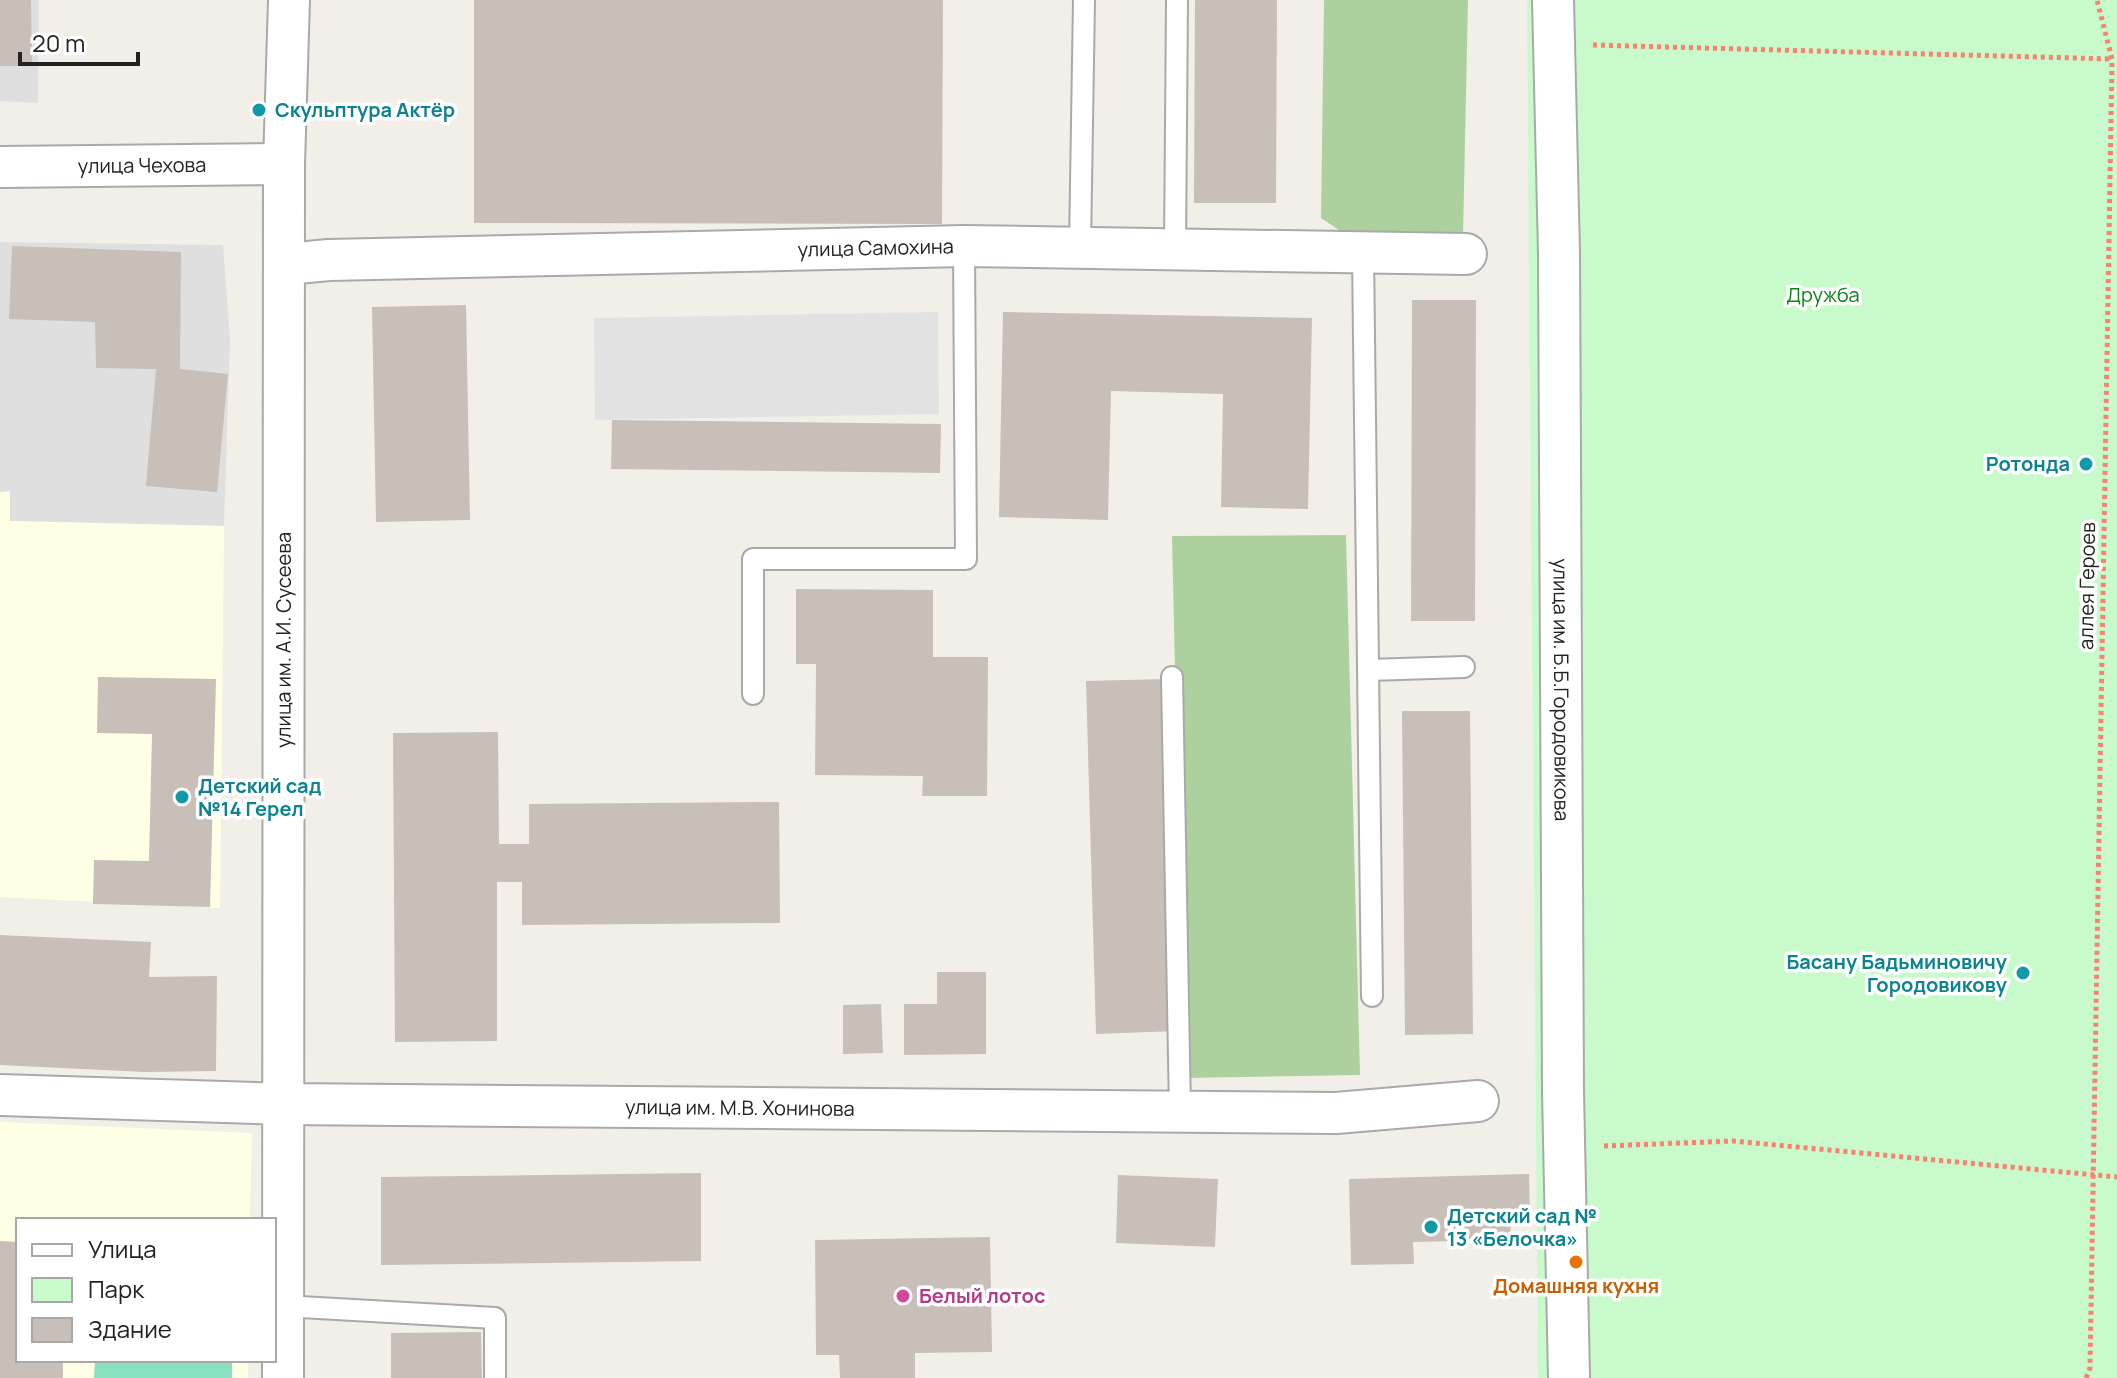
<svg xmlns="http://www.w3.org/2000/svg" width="2117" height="1378" font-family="Manrope,sans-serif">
	<rect width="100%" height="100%" fill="#f2efe9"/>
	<path fill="#e0dfdf" d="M 0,0 L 39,0 L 38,103 L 0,101 Z
		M 0,242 L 223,245 L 230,339 L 224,526 L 10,521 L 10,492 L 0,492 Z"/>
	<path fill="#ffffe5" d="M 10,491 L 10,521 L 224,526 L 220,908 L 0,897 L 0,492 Z
		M 0,1122 L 252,1133 L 250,1220 L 18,1220 L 18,1360 L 248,1360 L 248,1378 L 0,1378 Z"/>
	<path fill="#add19e" d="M 1324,0 L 1468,0 L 1463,236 L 1345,234 L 1321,218 Z
		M 1346,535 L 1360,1075 L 1184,1078 L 1172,536 Z"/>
	<path fill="#c8facc" d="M 1527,0 L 2117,0 L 2117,1378 L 1538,1378 Z"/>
	<path fill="#88e0be" d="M 95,1360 L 232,1360 L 232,1378 L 94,1378 Z"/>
	<path fill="#e2e2e2" d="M 938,312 L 939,414 L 595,420 L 594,318 Z"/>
	<path fill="#c7bfb8" d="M 0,0 L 31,0 L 32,66 L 0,66 Z
		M 474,0 L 943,0 L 942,224 L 474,223 Z
		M 1195,0 L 1277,0 L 1276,203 L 1194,203 Z
		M 12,246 L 181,252 L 180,369 L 228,374 L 217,492 L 146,486 L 156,369 L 96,368 L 95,322 L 9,319 Z
		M 1412,300 L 1476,300 L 1475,621 L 1411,621 Z
		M 466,305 L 470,520 L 376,522 L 372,307 Z
		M 1003,312 L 1312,318 L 1308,509 L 1221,507 L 1223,394 L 1111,391 L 1108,520 L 999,517 Z
		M 612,420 L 941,424 L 940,473 L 611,469 Z
		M 796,589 L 933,590 L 933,657 L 988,657 L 987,796 L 922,796 L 923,776 L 815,775 L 816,664 L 796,664 Z
		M 98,677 L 216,679 L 210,907 L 93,904 L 94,860 L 149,861 L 152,734 L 97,733 Z
		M 1167,679 L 1176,1031 L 1096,1034 L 1086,681 Z
		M 1402,711 L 1470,711 L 1473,1034 L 1405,1035 Z
		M 498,732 L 499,844 L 529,844 L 529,804 L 779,802 L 780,923 L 522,925 L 522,882 L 497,882 L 497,1041 L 395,1042 L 393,733 Z
		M 0,935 L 151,942 L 149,977 L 217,976 L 216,1071 L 145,1072 L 0,1065 Z
		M 937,972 L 986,972 L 986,1054 L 904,1055 L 904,1004 L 937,1004 Z
		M 881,1004 L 883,1053 L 843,1054 L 843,1005 Z
		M 701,1173 L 701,1261 L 381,1265 L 381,1177 Z
		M 1529,1174 L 1530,1215 L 1510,1215 L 1511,1240 L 1413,1242 L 1414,1264 L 1351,1265 L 1349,1179 Z
		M 1118,1175 L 1218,1179 L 1215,1247 L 1116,1243 Z
		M 990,1237 L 992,1352 L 915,1353 L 915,1378 L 840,1378 L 839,1355 L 816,1355 L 815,1240 Z
		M 0,1241 L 18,1242 L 18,1360 L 63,1360 L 63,1378 L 0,1378 Z
		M 481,1332 L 482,1378 L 391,1378 L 391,1333 Z"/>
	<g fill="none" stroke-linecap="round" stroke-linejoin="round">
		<g stroke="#a9a9a9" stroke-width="24">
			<path id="lane" d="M 1080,246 L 1084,0
				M 1175,249 L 1177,0
				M 1363,254 L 1372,996
				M 1368,670 L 1464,667
				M 1172,677 L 1180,1111
				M 753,694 L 753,559 L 966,559 L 964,246
				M 283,1306 L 495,1318 L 495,1378"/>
		</g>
		<g stroke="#a9a9a9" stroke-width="44">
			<g id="street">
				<path id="s1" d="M 1553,0 L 1559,253 L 1563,1091 L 1569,1378"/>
				<path id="s2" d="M 0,167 L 284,164"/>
				<path id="s3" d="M 286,264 L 329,260 L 964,246 L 1466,254"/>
				<path id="s4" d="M 0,1095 L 285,1104 L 1336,1113 L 1478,1101"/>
				<path id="s5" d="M 283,1378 L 284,164 L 289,0"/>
			</g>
		</g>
		<path stroke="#fa8072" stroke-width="5" stroke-dasharray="4 4" stroke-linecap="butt" d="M 1593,45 L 2112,59
			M 1604,1146 L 1733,1141 L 2117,1177
			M 2086,1378 L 2090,1368 L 2112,59 L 2097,0"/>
		<use href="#lane" stroke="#fff" stroke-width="20"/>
		<use href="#street" stroke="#fff" stroke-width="40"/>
	</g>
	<g fill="#0f9aa8" stroke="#fff" stroke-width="3">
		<circle cx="259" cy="110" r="8"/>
		<circle cx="2086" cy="464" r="8"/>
		<circle cx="182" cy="797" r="8"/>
		<circle cx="2023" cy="973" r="8"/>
		<circle cx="1431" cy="1227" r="8"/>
	</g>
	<circle fill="#e8710a" stroke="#fff" stroke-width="3" cx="1576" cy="1262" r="8"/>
	<circle fill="#d1479c" stroke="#fff" stroke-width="3" cx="903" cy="1296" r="8"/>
	<g text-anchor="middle" stroke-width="7" stroke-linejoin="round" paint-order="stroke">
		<g font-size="20" font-weight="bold" fill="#0d838f" stroke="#fff" text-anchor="start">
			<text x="275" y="117">Скульптура Актёр</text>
			<text x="2070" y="471" text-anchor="end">Ротонда</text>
			<text x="198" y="793">Детский сад<tspan x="198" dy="23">№14 Герел</tspan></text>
			<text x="2007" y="969" text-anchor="end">Басану Бадьминовичу<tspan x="2007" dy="23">Городовикову</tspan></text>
			<text x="1447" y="1223">Детский сад №<tspan x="1447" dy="23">13 «Белочка»</tspan></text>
		</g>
		<g font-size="20" fill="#222" stroke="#fff">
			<text dy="7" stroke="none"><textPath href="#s2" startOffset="142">улица Чехова</textPath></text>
			<text dy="7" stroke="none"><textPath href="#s3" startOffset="590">улица Самохина</textPath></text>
			<text transform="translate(2087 586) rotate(-89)" y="7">аллея Героев</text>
			<text dy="7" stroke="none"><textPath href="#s5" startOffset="738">улица им. А.И. Сусеева</textPath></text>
			<text dy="7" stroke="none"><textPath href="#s1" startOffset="690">улица им. Б.Б.Городовикова</textPath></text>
			<text dy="7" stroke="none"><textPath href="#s4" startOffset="740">улица им. М.В. Хонинова</textPath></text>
		</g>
		<g font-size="20" fill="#0c8416" stroke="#fff">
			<text x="1823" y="302">Дружба</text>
		</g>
		<g font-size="20" font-weight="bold" fill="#c56008" stroke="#fff">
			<text x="1576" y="1293">Домашняя кухня</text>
		</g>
		<g font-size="20" font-weight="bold" fill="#b23c85" stroke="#fff" text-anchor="start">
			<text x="919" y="1303">Белый лотос</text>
		</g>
	</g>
	<rect x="16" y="1218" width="260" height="144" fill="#ffffff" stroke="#a7a7a7" stroke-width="2"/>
	<rect x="32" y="1244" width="40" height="12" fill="#ffffff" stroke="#a7a7a7" stroke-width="2"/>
	<text x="88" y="1258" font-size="24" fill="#222222">Улица</text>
	<rect x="32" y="1278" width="40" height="24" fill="#c8facc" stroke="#a7a7a7" stroke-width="2"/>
	<text x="88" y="1298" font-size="24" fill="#222222">Парк</text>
	<rect x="32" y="1318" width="40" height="24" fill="#c7bfb8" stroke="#a7a7a7" stroke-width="2"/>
	<text x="88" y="1338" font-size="24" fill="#222222">Здание</text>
	<path d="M20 52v12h118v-12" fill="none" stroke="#222222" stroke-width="4"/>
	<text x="32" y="52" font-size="24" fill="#222222" stroke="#ffffff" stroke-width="6" paint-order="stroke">20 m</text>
</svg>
